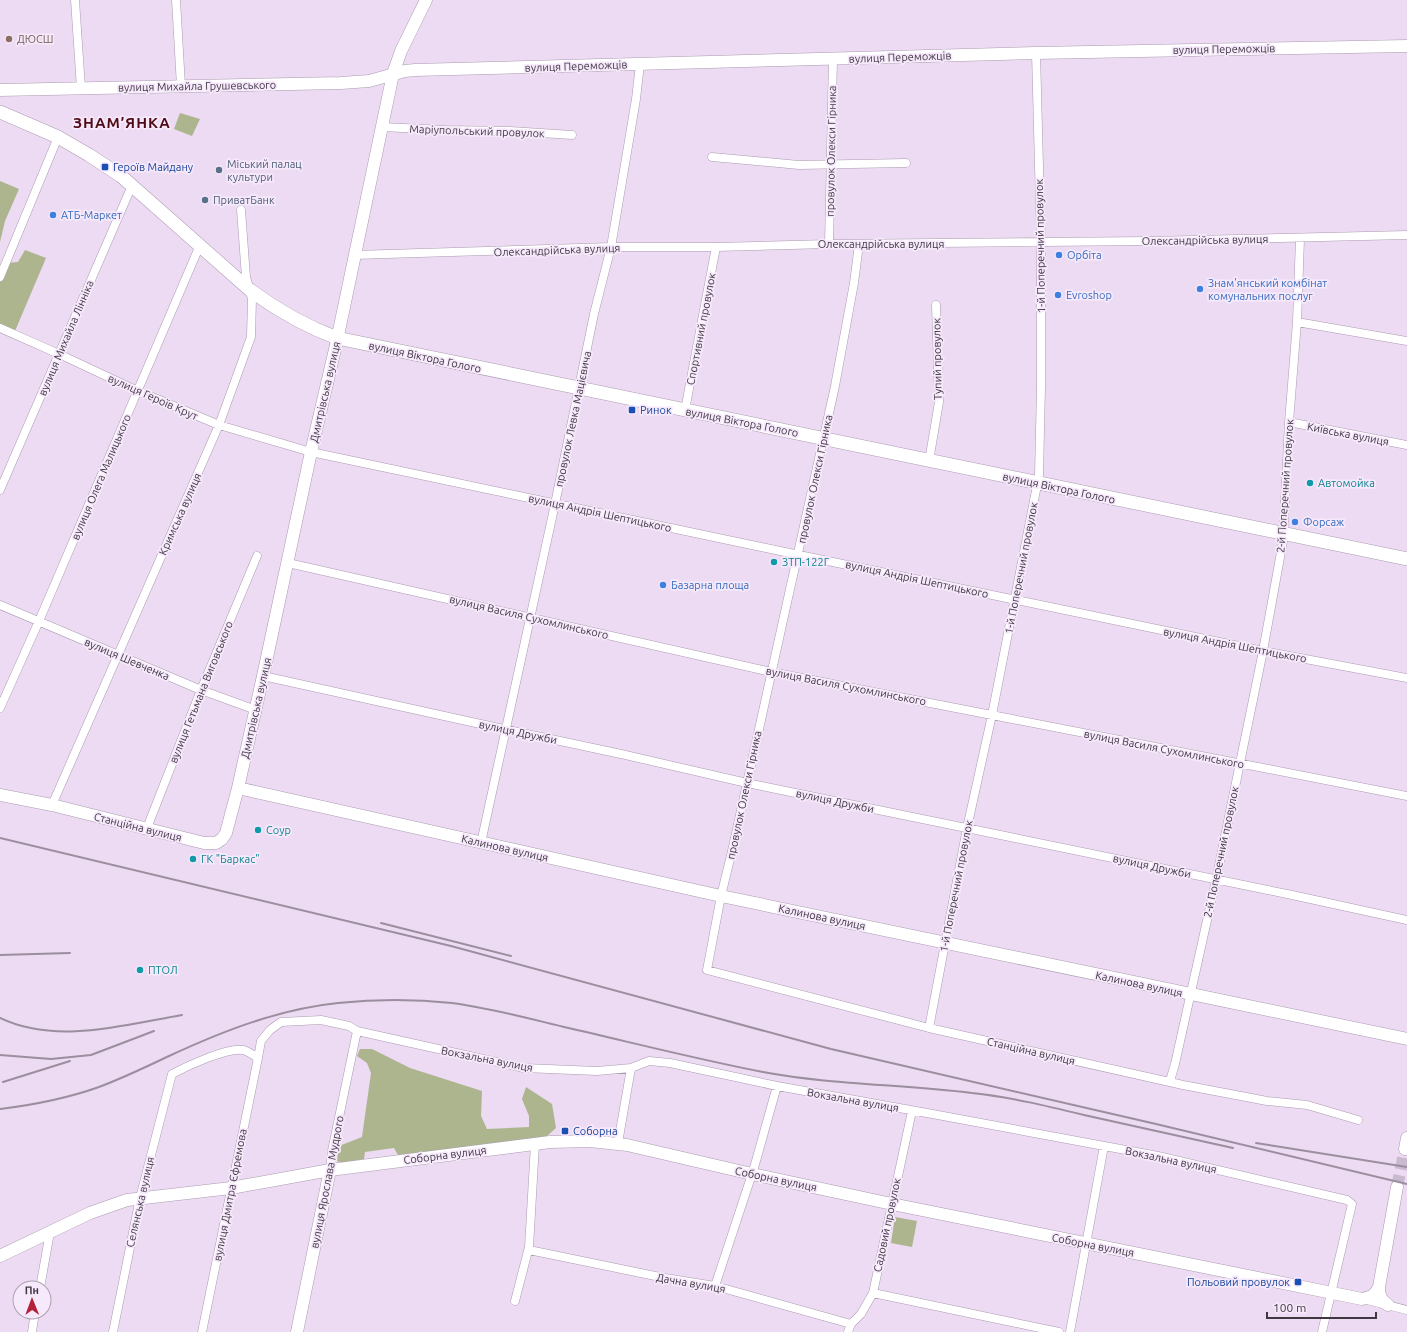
<svg xmlns="http://www.w3.org/2000/svg" width="1407" height="1332" font-family="Ubuntu,sans-serif">
	<rect width="100%" height="100%" fill="#ecdbf2"/>
	<path fill="#acb58d" d="M 180,113 L 200,119 L 192,136 L 174,129 Z
		M 0,181 L 19,189 L 5,221 L 0,242 Z
		M 25,250 L 46,258 L 15,331 L 0,325 L 0,281 L 8,263 L 18,262 Z
		M 360,1049 L 372,1049 L 410,1068 L 482,1091 L 481,1116 L 487,1129 L 529,1127 L 529,1116 L 522,1099 L 526,1087 L 552,1104 L 556,1128 L 547,1136 L 528,1140 L 398,1155 L 394,1148 L 365,1152 L 364,1159 L 343,1163 L 337,1161 L 339,1146 L 362,1137 L 371,1073 L 367,1063 L 357,1056 Z
		M 895,1217 L 917,1221 L 912,1247 L 891,1243 Z"/>
	<g fill="none" stroke-linecap="round" stroke-linejoin="round">
		<path stroke="#c9bacf" stroke-width="12" stroke-dasharray="12 6" stroke-linecap="butt" d="M 1397,1187 L 1405,1149"/>
		<g stroke="#ab9bb1" stroke-width="9">
			<path id="street" d="M 75,0 L 81,88
				M 176,0 L 181,86
				M 382,127 L 445,130 L 510,131 L 572,135
				M 712,157 L 799,165 L 906,163
				M 829,244 L 833,59
				M 859,244 L 854,283 L 835,386 L 732,851 L 721,896 L 707,970 L 929,1028 L 1183,1085 L 1267,1101 L 1307,1105 L 1358,1120
				M 354,255 L 611,247 L 716,247 L 829,244 L 1148,241 L 1407,235
				M 0,277 L 58,137
				M 1297,322 L 1407,341
				M 0,328 L 59,354 L 138,391 L 219,425 L 311,452 L 799,555 L 1263,651 L 1407,678
				M 685,410 L 716,247
				M 1289,422 L 1407,445
				M 929,461 L 939,402 L 936,305
				M 0,490 L 130,190 L 133,186
				M 288,563 L 771,672 L 1407,796
				M 0,605 L 201,690 L 256,710
				M 263,676 L 476,723 L 621,754 L 747,783 L 1292,895 L 1407,920
				M 0,708 L 39,621 L 200,245
				M 52,805 L 219,425 L 251,337 L 252,299 L 246,277 L 241,210
				M 147,828 L 201,690 L 257,556
				M 481,843 L 555,504 L 594,314 L 611,247 L 636,99 L 640,64
				M 929,1028 L 967,828 L 992,715 L 1039,475 L 1041,387 L 1041,242 L 1036,53
				M 1170,1081 L 1175,1064 L 1216,880 L 1263,651 L 1283,541 L 1289,422 L 1297,322 L 1300,239
				M 618,1143 L 631,1068
				M 330,1170 L 332,1151 L 357,1031
				M 529,1250 L 665,1278 L 715,1286 L 851,1324
				M 715,1286 L 754,1168 L 777,1086
				M 40,1288 L 50,1232
				M 873,1293 L 1059,1332
				M 1363,1299 L 1407,1310
				M 515,1301 L 529,1247 L 535,1144
				M 32,1332 L 35,1312
				M 113,1332 L 140,1198 L 172,1074 C 187,1066 228,1047 243,1050 C 248,1051 253,1055 258,1058 L 261,1041 L 270,1030 L 281,1022 L 321,1020 L 349,1026 L 357,1031 L 524,1068 L 597,1071 L 631,1068 L 649,1061 L 670,1063 L 777,1086 L 927,1113 L 1158,1156 L 1347,1200 L 1352,1204 L 1322,1332
				M 202,1332 L 258,1058
				M 848,1332 L 851,1324 L 861,1314 L 873,1293 L 912,1111
				M 1070,1332 L 1104,1146"/>
		</g>
		<g stroke="#ab9bb1" stroke-width="13">
			<path id="secondary" d="M 0,90 L 341,83 L 369,81 L 405,71 L 415,70 L 1036,53 L 1407,46
				M 238,788 L 721,896 L 1407,1039
				M 0,795 L 52,805 L 204,843 L 216,843 L 222,839 L 226,833 L 238,788 L 263,676 L 311,452 L 336,345 L 393,74 L 401,51 L 426,0
				M 1405,1149 L 1407,1138
				M 0,1256 L 90,1213 L 127,1200 L 231,1188 L 330,1170 L 550,1142 L 590,1141 L 627,1145 L 752,1174 L 892,1204 L 1362,1299 C 1371,1297 1375,1296 1379,1287 L 1397,1187
				M 1379,1287 C 1379,1296 1381,1300 1388,1305
				M 297,1332 L 330,1170"/>
		</g>
		<g stroke="#ab9bb1" stroke-width="14">
			<path id="primary" d="M 0,112 L 58,137 L 89,155 L 121,176 L 250,290 C 277,310 305,326 337,338 L 1407,559"/>
		</g>
		<use href="#street" stroke="#fff" stroke-width="8"/>
		<use href="#secondary" stroke="#fff" stroke-width="12"/>
		<use href="#primary" stroke="#fff" stroke-width="13"/>
		<path stroke="#9b8e9f" stroke-width="2" d="M 0,838 L 451,946 L 831,1049 L 1156,1124 L 1407,1184
			M 381,923 L 511,956
			M 0,955 L 70,953
			M 0,1018 C 56,1045 124,1025 182,1015
			M 0,1055 L 51,1059 L 91,1055 L 154,1031
			M 3,1082 L 70,1061
			M 0,1109 C 33,1105 68,1098 99,1087 C 123,1078 146,1067 169,1056 C 223,1031 279,1009 338,1003 C 376,999 414,999 452,1003 C 490,1008 527,1018 564,1027 C 630,1042 696,1059 763,1072 C 832,1085 902,1084 972,1093 C 1010,1097 1047,1106 1084,1115 C 1134,1126 1183,1137 1233,1148
			M 1256,1143 L 1407,1167"/>
	</g>
	<circle fill="#8d6e63" stroke="#f7e9fc" stroke-width="1.5" cx="9" cy="39" r="4"/>
	<g fill="#1a4fb4" stroke="#f7e9fc" stroke-width="1.5">
		<rect x="101" y="163" width="8" height="8" rx="2"/>
		<rect x="628" y="406" width="8" height="8" rx="2"/>
		<rect x="561" y="1127" width="8" height="8" rx="2"/>
		<rect x="1294" y="1278" width="8" height="8" rx="2"/>
	</g>
	<g fill="#5c6f8a" stroke="#f7e9fc" stroke-width="1.5">
		<circle cx="219" cy="170" r="4"/>
		<circle cx="205" cy="200" r="4"/>
	</g>
	<g fill="#3f7fe0" stroke="#f7e9fc" stroke-width="1.5">
		<circle cx="53" cy="215" r="4"/>
		<circle cx="1059" cy="255" r="4"/>
		<circle cx="1200" cy="289" r="4"/>
		<circle cx="1058" cy="295" r="4"/>
		<circle cx="1295" cy="522" r="4"/>
		<circle cx="663" cy="585" r="4"/>
	</g>
	<g fill="#0f9aa8" stroke="#f7e9fc" stroke-width="1.5">
		<circle cx="1310" cy="483" r="4"/>
		<circle cx="774" cy="562" r="4"/>
		<circle cx="258" cy="830" r="4"/>
		<circle cx="193" cy="859" r="4"/>
		<circle cx="140" cy="970" r="4"/>
	</g>
	<g text-anchor="middle" stroke-width="3.5" stroke-linejoin="round" paint-order="stroke">
		<g font-size="11" fill="#785e54" stroke="#f7e9fc" text-anchor="start">
			<text x="17" y="43">ДЮСШ</text>
		</g>
		<g font-size="11" fill="#3f3841" stroke="#f7e9fc">
			<text transform="translate(1224 49) rotate(-1)" y="4">вулиця Переможців</text>
			<text transform="translate(900 57) rotate(-2)" y="4">вулиця Переможців</text>
			<text transform="translate(576 66) rotate(-2)" y="4">вулиця Переможців</text>
			<text transform="translate(197 86) rotate(-1)" y="4">вулиця Михайла Грушевського</text>
			<text transform="translate(477 131) rotate(2)" y="4">Маріупольський провулок</text>
			<text transform="translate(831 151) rotate(-89)" y="4">провулок Олекси Гірника</text>
			<text transform="translate(1205 240) rotate(-1)" y="4">Олександрійська вулиця</text>
			<text x="881" y="248">Олександрійська вулиця</text>
			<text transform="translate(1040 246) rotate(-91)" y="4">1-й Поперечний провулок</text>
			<text transform="translate(557 250) rotate(-2)" y="4">Олександрійська вулиця</text>
			<text transform="translate(701 329) rotate(-79)" y="4">Спортивний провулок</text>
			<text transform="translate(66 338) rotate(-67)" y="4">вулиця Михайла Лінніка</text>
			<text transform="translate(425 357) rotate(12)" y="4">вулиця Віктора Голого</text>
			<text transform="translate(937 359) rotate(-91)" y="4">Тупий провулок</text>
			<text transform="translate(325 392) rotate(-77)" y="4">Дмитрівська вулиця</text>
			<text transform="translate(153 397) rotate(24)" y="4">вулиця Героїв Крут</text>
			<text transform="translate(573 419) rotate(-78)" y="4">провулок Левка Мацієвича</text>
			<text transform="translate(742 422) rotate(11)" y="4">вулиця Віктора Голого</text>
			<text transform="translate(1348 434) rotate(11)" y="4">Київська вулиця</text>
			<text transform="translate(101 477) rotate(-67)" y="4">вулиця Олега Малицького</text>
			<text transform="translate(815 479) rotate(-78)" y="4">провулок Олекси Гірника</text>
			<text transform="translate(1285 486) rotate(-86)" y="4">2-й Поперечний провулок</text>
			<text transform="translate(1059 488) rotate(12)" y="4">вулиця Віктора Голого</text>
			<text transform="translate(600 513) rotate(12)" y="4">вулиця Андрія Шептицького</text>
			<text transform="translate(180 514) rotate(-66)" y="4">Кримська вулиця</text>
			<text transform="translate(1021 568) rotate(-79)" y="4">1-й Поперечний провулок</text>
			<text transform="translate(917 579) rotate(12)" y="4">вулиця Андрія Шептицького</text>
			<text transform="translate(529 617) rotate(13)" y="4">вулиця Василя Сухомлинського</text>
			<text transform="translate(1235 645) rotate(11)" y="4">вулиця Андрія Шептицького</text>
			<text transform="translate(127 659) rotate(23)" y="4">вулиця Шевченка</text>
			<text transform="translate(846 686) rotate(11)" y="4">вулиця Василя Сухомлинського</text>
			<text transform="translate(201 692) rotate(-68)" y="4">вулиця Гетьмана Виговського</text>
			<text transform="translate(256 708) rotate(-77)" y="4">Дмитрівська вулиця</text>
			<text transform="translate(518 732) rotate(12)" y="4">вулиця Дружби</text>
			<text transform="translate(1164 749) rotate(11)" y="4">вулиця Василя Сухомлинського</text>
			<text transform="translate(744 795) rotate(-78)" y="4">провулок Олекси Гірника</text>
			<text transform="translate(835 801) rotate(12)" y="4">вулиця Дружби</text>
			<text transform="translate(138 827) rotate(14)" y="4">Станційна вулиця</text>
			<text transform="translate(505 848) rotate(13)" y="4">Калинова вулиця</text>
			<text transform="translate(1221 852) rotate(-78)" y="4">2-й Поперечний провулок</text>
			<text transform="translate(1152 866) rotate(12)" y="4">вулиця Дружби</text>
			<text transform="translate(956 886) rotate(-79)" y="4">1-й Поперечний провулок</text>
			<text transform="translate(822 917) rotate(12)" y="4">Калинова вулиця</text>
			<text transform="translate(1139 984) rotate(12)" y="4">Калинова вулиця</text>
			<text transform="translate(1031 1051) rotate(13)" y="4">Станційна вулиця</text>
			<text transform="translate(487 1059) rotate(11)" y="4">Вокзальна вулиця</text>
			<text transform="translate(853 1100) rotate(10)" y="4">Вокзальна вулиця</text>
			<text transform="translate(445 1155) rotate(-7)" y="4">Соборна вулиця</text>
			<text transform="translate(1171 1160) rotate(12)" y="4">Вокзальна вулиця</text>
			<text transform="translate(776 1179) rotate(12)" y="4">Соборна вулиця</text>
			<text transform="translate(327 1182) rotate(-79)" y="4">вулиця Ярослава Мудрого</text>
			<text transform="translate(230 1195) rotate(-79)" y="4">вулиця Дмитра Єфремова</text>
			<text transform="translate(140 1202) rotate(-77)" y="4">Селянська вулиця</text>
			<text transform="translate(887 1225) rotate(-78)" y="4">Садовий провулок</text>
			<text transform="translate(1093 1245) rotate(11)" y="4">Соборна вулиця</text>
			<text transform="translate(691 1283) rotate(10)" y="4">Дачна вулиця</text>
		</g>
		<g font-size="11" fill="#4e5e75" stroke="#f7e9fc" text-anchor="start">
			<text x="227" y="168">Міський палац<tspan x="227" dy="13">культури</tspan></text>
			<text x="213" y="204">ПриватБанк</text>
		</g>
		<g font-size="11" fill="#164399" stroke="#f7e9fc" text-anchor="start">
			<text x="113" y="171">Героїв Майдану</text>
			<text x="640" y="414">Ринок</text>
			<text x="573" y="1135">Соборна</text>
			<text x="1290" y="1286" text-anchor="end">Польовий провулок</text>
		</g>
		<g font-size="11" fill="#366cbe" stroke="#f7e9fc" text-anchor="start">
			<text x="61" y="219">АТБ-Маркет</text>
			<text x="1067" y="259">Орбіта</text>
			<text x="1208" y="287">Знам'янський комбінат<tspan x="1208" dy="13">комунальних послуг</tspan></text>
			<text x="1066" y="299">Evroshop</text>
			<text x="1303" y="526">Форсаж</text>
			<text x="671" y="589">Базарна площа</text>
		</g>
		<g font-size="11" fill="#0d838f" stroke="#f7e9fc" text-anchor="start">
			<text x="1318" y="487">Автомойка</text>
			<text x="782" y="566">ЗТП-122Г</text>
			<text x="266" y="834">Соур</text>
			<text x="201" y="863">ГК "Баркас"</text>
			<text x="148" y="974">ПТОЛ</text>
		</g>
		<g font-size="15" font-weight="bold" letter-spacing="1" fill="#510b16" stroke="#f7e9fc">
			<text x="122" y="128">ЗНАМ’ЯНКА</text>
		</g>
	</g>
	<g transform="translate(32 1300) rotate(359)"><circle r="19" fill="#f7e9fc" stroke="#ada2b1"/>
	<path d="M0-3L7 15L0 10L-7 15Z" fill="#b32039"/>
	<text y="-6" font-size="11" font-weight="bold" text-anchor="middle" fill="#3f3841">Пн</text>
	</g>
	<path d="M1267 1312v6h109v-6" fill="none" stroke="#3f3841" stroke-width="2"/>
	<text x="1273" y="1312" font-size="12" fill="#3f3841" stroke="#f7e9fc" stroke-width="3" paint-order="stroke">100 m</text>
</svg>
